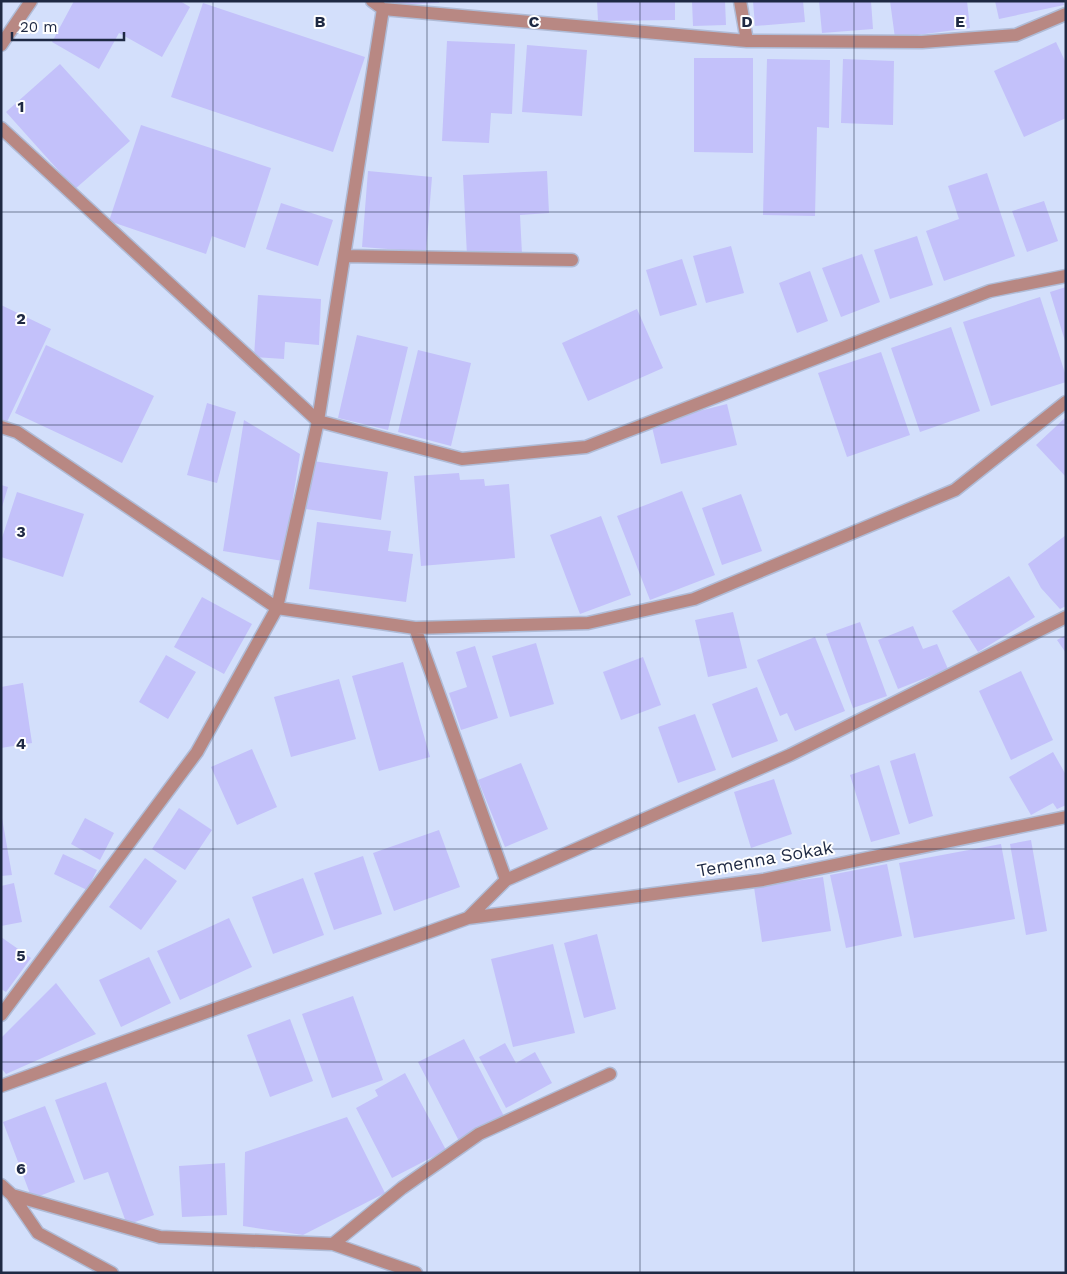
<svg xmlns="http://www.w3.org/2000/svg" width="1067" height="1274" font-family="'Work Sans',sans-serif">
	<rect width="100%" height="100%" fill="#d3dffb"/>
	<path fill="#c3c1fa" d="M 74,1 L 180,1 L 190,7 L 162,57 L 119,33 L 99,69 L 52,42 Z
		M 392,1 L 439,1 L 439,3 L 392,5 Z
		M 597,1 L 675,1 L 675,20 L 598,21 Z
		M 692,1 L 725,1 L 726,25 L 693,26 Z
		M 753,1 L 803,1 L 805,22 L 755,26 Z
		M 819,1 L 871,1 L 873,29 L 822,33 Z
		M 890,1 L 967,1 L 970,28 L 895,38 Z
		M 995,1 L 1063,1 L 1064,5 L 999,19 Z
		M 203,3 L 365,57 L 333,152 L 171,97 Z
		M 447,41 L 515,44 L 512,114 L 491,113 L 489,143 L 442,141 Z
		M 1056,42 L 1066,63 L 1066,118 L 1024,137 L 994,71 Z
		M 527,45 L 587,50 L 582,116 L 522,112 Z
		M 694,58 L 753,58 L 753,153 L 694,152 Z
		M 767,59 L 830,60 L 829,128 L 817,127 L 815,216 L 763,215 Z
		M 843,59 L 894,61 L 893,125 L 841,123 Z
		M 60,64 L 130,141 L 75,189 L 6,112 Z
		M 141,125 L 271,168 L 245,248 L 212,236 L 206,254 L 109,221 Z
		M 368,171 L 432,177 L 426,252 L 362,247 Z
		M 547,171 L 549,213 L 520,215 L 522,254 L 467,256 L 463,175 Z
		M 987,173 L 1015,256 L 944,281 L 926,231 L 959,219 L 948,186 Z
		M 1044,201 L 1058,241 L 1027,252 L 1012,211 Z
		M 281,203 L 333,220 L 318,266 L 266,249 Z
		M 917,236 L 933,285 L 890,299 L 874,250 Z
		M 731,246 L 744,293 L 706,303 L 693,256 Z
		M 862,254 L 880,302 L 841,317 L 822,268 Z
		M 682,259 L 697,305 L 660,316 L 646,270 Z
		M 810,271 L 828,321 L 797,333 L 779,283 Z
		M 1066,287 L 1066,341 L 1065,341 L 1050,292 Z
		M 258,295 L 321,299 L 319,345 L 285,342 L 284,359 L 254,357 Z
		M 1040,297 L 1066,376 L 1066,382 L 991,406 L 963,322 Z
		M 1,305 L 51,329 L 7,422 L 1,419 Z
		M 637,309 L 663,368 L 588,401 L 562,343 Z
		M 951,327 L 980,411 L 920,432 L 891,348 Z
		M 357,335 L 408,347 L 388,430 L 338,418 Z
		M 46,345 L 154,396 L 122,463 L 15,413 Z
		M 418,350 L 471,363 L 451,446 L 398,432 Z
		M 881,352 L 910,435 L 847,457 L 818,373 Z
		M 207,403 L 236,412 L 217,483 L 187,475 Z
		M 727,404 L 737,445 L 661,464 L 651,423 Z
		M 1066,417 L 1066,477 L 1036,445 Z
		M 244,420 L 300,454 L 283,561 L 223,551 Z
		M 313,461 L 388,472 L 381,520 L 306,509 Z
		M 459,473 L 460,480 L 484,479 L 485,486 L 509,484 L 515,558 L 421,566 L 414,476 Z
		M 1,485 L 8,487 L 2,507 L 1,507 Z
		M 682,491 L 715,575 L 650,600 L 617,516 Z
		M 17,492 L 84,514 L 63,577 L 1,557 L 1,541 Z
		M 741,494 L 762,551 L 722,565 L 702,508 Z
		M 601,516 L 631,595 L 580,614 L 550,535 Z
		M 317,522 L 391,531 L 388,551 L 413,554 L 406,602 L 309,589 Z
		M 1066,535 L 1066,606 L 1060,609 L 1041,588 L 1028,564 Z
		M 1009,576 L 1035,617 L 978,652 L 952,611 Z
		M 202,597 L 252,624 L 224,674 L 174,647 Z
		M 733,612 L 747,668 L 708,677 L 695,620 Z
		M 860,622 L 887,696 L 853,708 L 826,634 Z
		M 913,626 L 923,649 L 937,644 L 948,669 L 898,689 L 878,640 Z
		M 1066,635 L 1066,653 L 1057,640 Z
		M 815,637 L 845,711 L 795,731 L 787,713 L 780,716 L 757,660 Z
		M 536,643 L 554,704 L 510,717 L 492,656 Z
		M 475,646 L 498,718 L 461,730 L 449,693 L 467,687 L 456,652 Z
		M 166,655 L 196,672 L 168,719 L 139,702 Z
		M 643,657 L 661,705 L 621,720 L 603,672 Z
		M 403,662 L 430,757 L 379,771 L 352,676 Z
		M 1021,671 L 1053,740 L 1011,760 L 979,691 Z
		M 339,679 L 356,739 L 291,757 L 274,697 Z
		M 23,683 L 32,743 L 1,748 L 1,687 Z
		M 757,687 L 778,741 L 732,758 L 712,704 Z
		M 695,714 L 716,770 L 678,783 L 658,727 Z
		M 252,749 L 277,807 L 237,825 L 211,767 Z
		M 1053,752 L 1066,775 L 1066,805 L 1057,809 L 1053,803 L 1031,815 L 1009,777 Z
		M 915,753 L 933,816 L 909,824 L 890,761 Z
		M 521,763 L 548,829 L 505,847 L 478,780 Z
		M 879,765 L 900,834 L 871,842 L 850,775 Z
		M 774,779 L 792,834 L 751,848 L 734,792 Z
		M 179,808 L 212,830 L 185,870 L 152,849 Z
		M 2,818 L 12,875 L 1,876 L 1,819 Z
		M 85,818 L 114,833 L 100,860 L 71,844 Z
		M 439,830 L 460,887 L 394,911 L 373,853 Z
		M 1031,840 L 1047,931 L 1026,935 L 1010,844 Z
		M 1001,844 L 1015,919 L 914,938 L 899,863 Z
		M 63,854 L 97,870 L 87,890 L 54,874 Z
		M 363,856 L 382,914 L 334,930 L 314,873 Z
		M 145,858 L 177,881 L 141,930 L 109,907 Z
		M 887,864 L 902,936 L 846,948 L 830,875 Z
		M 823,877 L 831,931 L 762,942 L 754,887 Z
		M 303,878 L 324,935 L 273,954 L 252,897 Z
		M 14,883 L 22,922 L 1,926 L 1,886 Z
		M 229,918 L 252,967 L 180,1000 L 157,951 Z
		M 597,934 L 616,1009 L 584,1018 L 564,943 Z
		M 1,937 L 31,958 L 6,992 L 1,989 Z
		M 553,944 L 575,1033 L 513,1047 L 491,959 Z
		M 149,957 L 171,1003 L 121,1027 L 99,980 Z
		M 56,983 L 96,1034 L 6,1074 L 1,1068 L 1,1038 Z
		M 353,996 L 383,1080 L 332,1098 L 302,1014 Z
		M 290,1019 L 313,1081 L 270,1097 L 247,1035 Z
		M 464,1039 L 506,1120 L 460,1143 L 418,1062 Z
		M 505,1043 L 516,1063 L 535,1052 L 552,1083 L 506,1108 L 479,1057 Z
		M 405,1073 L 446,1150 L 392,1178 L 356,1108 L 378,1096 L 375,1090 Z
		M 106,1082 L 154,1215 L 127,1225 L 108,1172 L 84,1180 L 55,1100 Z
		M 45,1106 L 75,1182 L 32,1199 L 3,1122 Z
		M 347,1117 L 385,1193 L 303,1235 L 243,1226 L 245,1152 Z
		M 225,1163 L 227,1215 L 182,1217 L 179,1166 Z"/>
	<g fill="none" stroke-linecap="round" stroke-linejoin="round">
		<g stroke="#afbbd6" stroke-width="15">
			<path id="street" d="M 372,1 L 383,9 L 747,41 L 922,42 L 1016,35 L 1066,14
				M 740,1 L 747,41
				M 1,45 L 31,1
				M 1,128 L 318,421 L 462,459 L 586,447 L 990,291 L 1066,276
				M 344,256 L 572,260
				M 1,427 L 17,432 L 277,608 L 415,628 L 588,623 L 694,599 L 955,490 L 1066,402
				M 415,628 L 506,880
				M 468,918 L 763,880 L 1066,817
				M 1,1015 L 197,752 L 277,608 L 318,421 L 383,9
				M 1,1086 L 468,918 L 506,880 L 790,755 L 1066,617
				M 1,1185 L 12,1195 L 160,1237 L 333,1244 L 416,1273
				M 12,1195 L 38,1233 L 112,1273
				M 333,1244 L 402,1188 L 479,1134 L 610,1074"/>
		</g>
		<use href="#street" stroke="#b88883" stroke-width="12"/>
	</g>
	<path fill="none" stroke="#1e2943" stroke-width="1" stroke-opacity="0.55" d="M 213,1 L 213,1273M 427,1 L 427,1273M 640,1 L 640,1273M 854,1 L 854,1273M 1,212 L 1066,212M 1,425 L 1066,425M 1,637 L 1066,637M 1,849 L 1066,849M 1,1062 L 1066,1062"/>
	<g text-anchor="middle" stroke-width="4" stroke-linejoin="round" paint-order="stroke">
		<g font-size="18" fill="#1e2943" stroke="#fff">
			<text transform="translate(765 859) rotate(-10)" y="6">Temenna Sokak</text>
		</g>
	</g>
	<g font-size="16" text-anchor="middle" font-weight="bold" fill="#1e2943" stroke="#fff" stroke-width="4" stroke-linejoin="round" paint-order="stroke">
		<text x="320" y="27">B</text>
		<text x="534" y="27">C</text>
		<text x="747" y="27">D</text>
		<text x="960" y="27">E</text>
		<text x="21" y="112">1</text>
		<text x="21" y="324">2</text>
		<text x="21" y="537">3</text>
		<text x="21" y="749">4</text>
		<text x="21" y="961">5</text>
		<text x="21" y="1174">6</text>
	</g>
	<rect width="1067" height="1274" fill="none" stroke="#1e2943" stroke-width="5"/>
	<path d="M12 32v8h112v-8" fill="none" stroke="#1e2943" stroke-width="2.5"/>
	<text x="20" y="32" font-size="15" fill="#1e2943" stroke="#ffffff" stroke-width="4" paint-order="stroke">20 m</text>
</svg>
